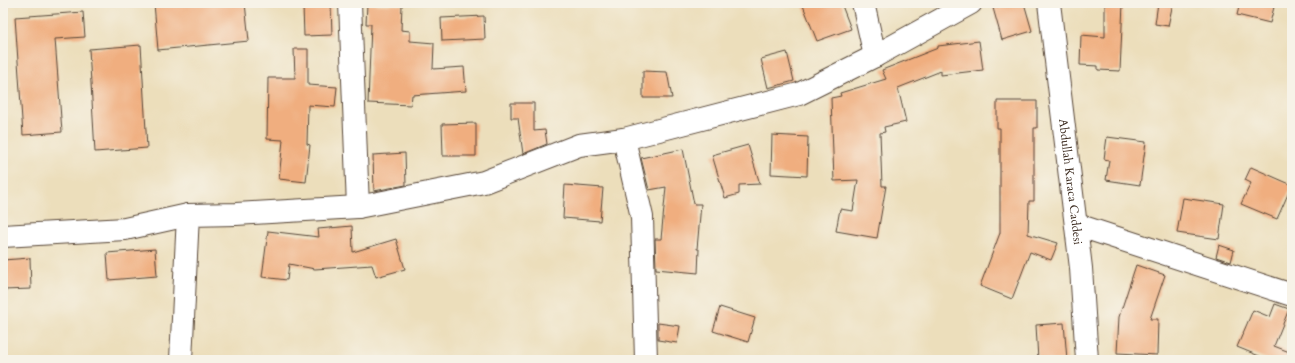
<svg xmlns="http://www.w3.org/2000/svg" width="1295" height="363" font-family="Cardo,serif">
	<rect width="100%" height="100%" fill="#f7f3e8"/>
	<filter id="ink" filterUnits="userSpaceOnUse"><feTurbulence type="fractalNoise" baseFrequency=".025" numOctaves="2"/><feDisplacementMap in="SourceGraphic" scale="8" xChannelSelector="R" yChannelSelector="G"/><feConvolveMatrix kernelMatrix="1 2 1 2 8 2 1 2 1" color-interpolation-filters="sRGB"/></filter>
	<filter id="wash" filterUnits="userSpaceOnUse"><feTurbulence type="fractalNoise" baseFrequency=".012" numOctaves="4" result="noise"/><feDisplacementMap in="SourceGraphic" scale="16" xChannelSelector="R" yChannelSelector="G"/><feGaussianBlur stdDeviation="0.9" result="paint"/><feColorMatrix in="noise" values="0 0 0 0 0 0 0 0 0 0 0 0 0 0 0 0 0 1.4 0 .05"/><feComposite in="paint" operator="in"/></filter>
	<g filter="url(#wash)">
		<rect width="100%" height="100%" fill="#ecdebb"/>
		<g id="blocks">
			<path fill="#f0ae7f" d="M 154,3 L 245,3 L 249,41 L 158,50 Z
				M 802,3 L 841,3 L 851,29 L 817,41 Z
				M 1012,3 L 1024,3 L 1032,31 L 1002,40 L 993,8 Z
				M 1105,3 L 1123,3 L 1120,71 L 1098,70 L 1098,66 L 1080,65 L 1081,35 L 1105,37 Z
				M 1158,3 L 1173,3 L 1168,26 L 1155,24 Z
				M 1240,3 L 1259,3 L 1274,7 L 1270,23 L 1237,15 Z
				M 367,4 L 402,5 L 401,30 L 410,31 L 410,41 L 434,43 L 433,69 L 464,67 L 466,91 L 412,95 L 411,105 L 368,103 L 371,24 L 366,24 Z
				M 331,5 L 332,35 L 304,36 L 303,6 Z
				M 83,12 L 85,37 L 55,39 L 62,132 L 23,135 L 15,17 Z
				M 484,16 L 485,39 L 442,41 L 441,18 Z
				M 979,41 L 983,70 L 941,75 L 941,71 L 898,88 L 906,122 L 884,127 L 885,132 L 880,133 L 882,186 L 886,186 L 877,238 L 836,231 L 840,209 L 853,211 L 858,180 L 834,181 L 831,98 L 841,96 L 840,93 L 886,79 L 882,70 L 938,48 L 938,46 Z
				M 141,45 L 147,148 L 95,152 L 89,49 Z
				M 294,49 L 308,49 L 308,85 L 337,87 L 335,107 L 308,105 L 307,144 L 310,145 L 306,182 L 279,179 L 283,140 L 267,139 L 268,78 L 295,78 Z
				M 787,52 L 794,81 L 768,88 L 761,59 Z
				M 643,71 L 667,72 L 672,98 L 643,98 Z
				M 997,101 L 1037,101 L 1037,128 L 1034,128 L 1034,201 L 1029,201 L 1028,234 L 1058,243 L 1051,260 L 1030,252 L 1012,299 L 980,286 L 1000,233 L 1000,128 L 997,128 Z
				M 511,103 L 534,103 L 534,131 L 545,130 L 547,144 L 523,154 L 518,118 L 511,118 Z
				M 476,123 L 476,156 L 443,156 L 442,124 Z
				M 772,135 L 808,137 L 807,176 L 771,174 Z
				M 1107,137 L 1146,142 L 1140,185 L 1106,180 L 1109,160 L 1104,159 Z
				M 748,145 L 760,184 L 739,185 L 739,194 L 725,198 L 712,155 Z
				M 683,149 L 694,204 L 701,204 L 697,249 L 699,249 L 698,273 L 656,269 L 655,239 L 661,239 L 666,187 L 649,190 L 641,158 Z
				M 405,153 L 406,185 L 374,191 L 373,155 Z
				M 1251,167 L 1292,185 L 1277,219 L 1241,204 L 1251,183 L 1245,180 Z
				M 565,185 L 603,188 L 600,221 L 563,218 Z
				M 1183,198 L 1224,204 L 1219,239 L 1177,233 Z
				M 352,226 L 353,252 L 396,239 L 405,269 L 376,277 L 372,265 L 315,269 L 289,264 L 287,280 L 262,277 L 268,231 L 319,237 L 318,229 Z
				M 1219,245 L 1234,250 L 1231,262 L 1216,257 Z
				M 155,249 L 157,276 L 109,280 L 107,253 Z
				M 30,258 L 31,289 L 3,290 L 3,260 Z
				M 1136,265 L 1165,275 L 1150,319 L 1158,319 L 1157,355 L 1117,353 L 1119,317 Z
				M 1275,304 L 1289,309 L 1274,346 L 1292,353 L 1292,360 L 1269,360 L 1237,347 L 1253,310 L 1270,317 Z
				M 720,307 L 755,318 L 748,342 L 713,331 Z
				M 658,323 L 680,326 L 677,343 L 658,340 Z
				M 1064,323 L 1067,360 L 1038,360 L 1036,325 Z"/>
		</g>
	</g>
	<g filter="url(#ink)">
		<use href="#blocks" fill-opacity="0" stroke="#564536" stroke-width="1"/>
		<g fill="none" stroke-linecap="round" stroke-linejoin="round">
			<g stroke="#564536" stroke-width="24">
				<g id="minor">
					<path d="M 350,3 L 358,207"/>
					<path d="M 863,3 L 875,56"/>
					<path id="s1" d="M 1049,3 L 1081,268 L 1087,360"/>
					<path d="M 624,139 L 642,217 L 646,360"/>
					<path d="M 1077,225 L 1292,295"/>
					<path d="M 3,236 L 125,229 L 188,215 L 236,214 L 358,207 L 484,182 L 579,145 L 624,139 L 799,94 L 875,56 L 971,3"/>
					<path d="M 181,360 L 188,215"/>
				</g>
			</g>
			<use href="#minor" stroke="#fff" stroke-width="22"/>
		</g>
	</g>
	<g text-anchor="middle" stroke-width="3" stroke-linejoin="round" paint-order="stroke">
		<g font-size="12" fill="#3b2a1e" stroke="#f7f3e8">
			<text dy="4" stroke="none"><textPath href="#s1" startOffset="180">Abdullah Karaca Caddesi</textPath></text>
		</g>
	</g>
	<rect width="1295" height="363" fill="none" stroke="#f7f3e8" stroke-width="16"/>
</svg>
